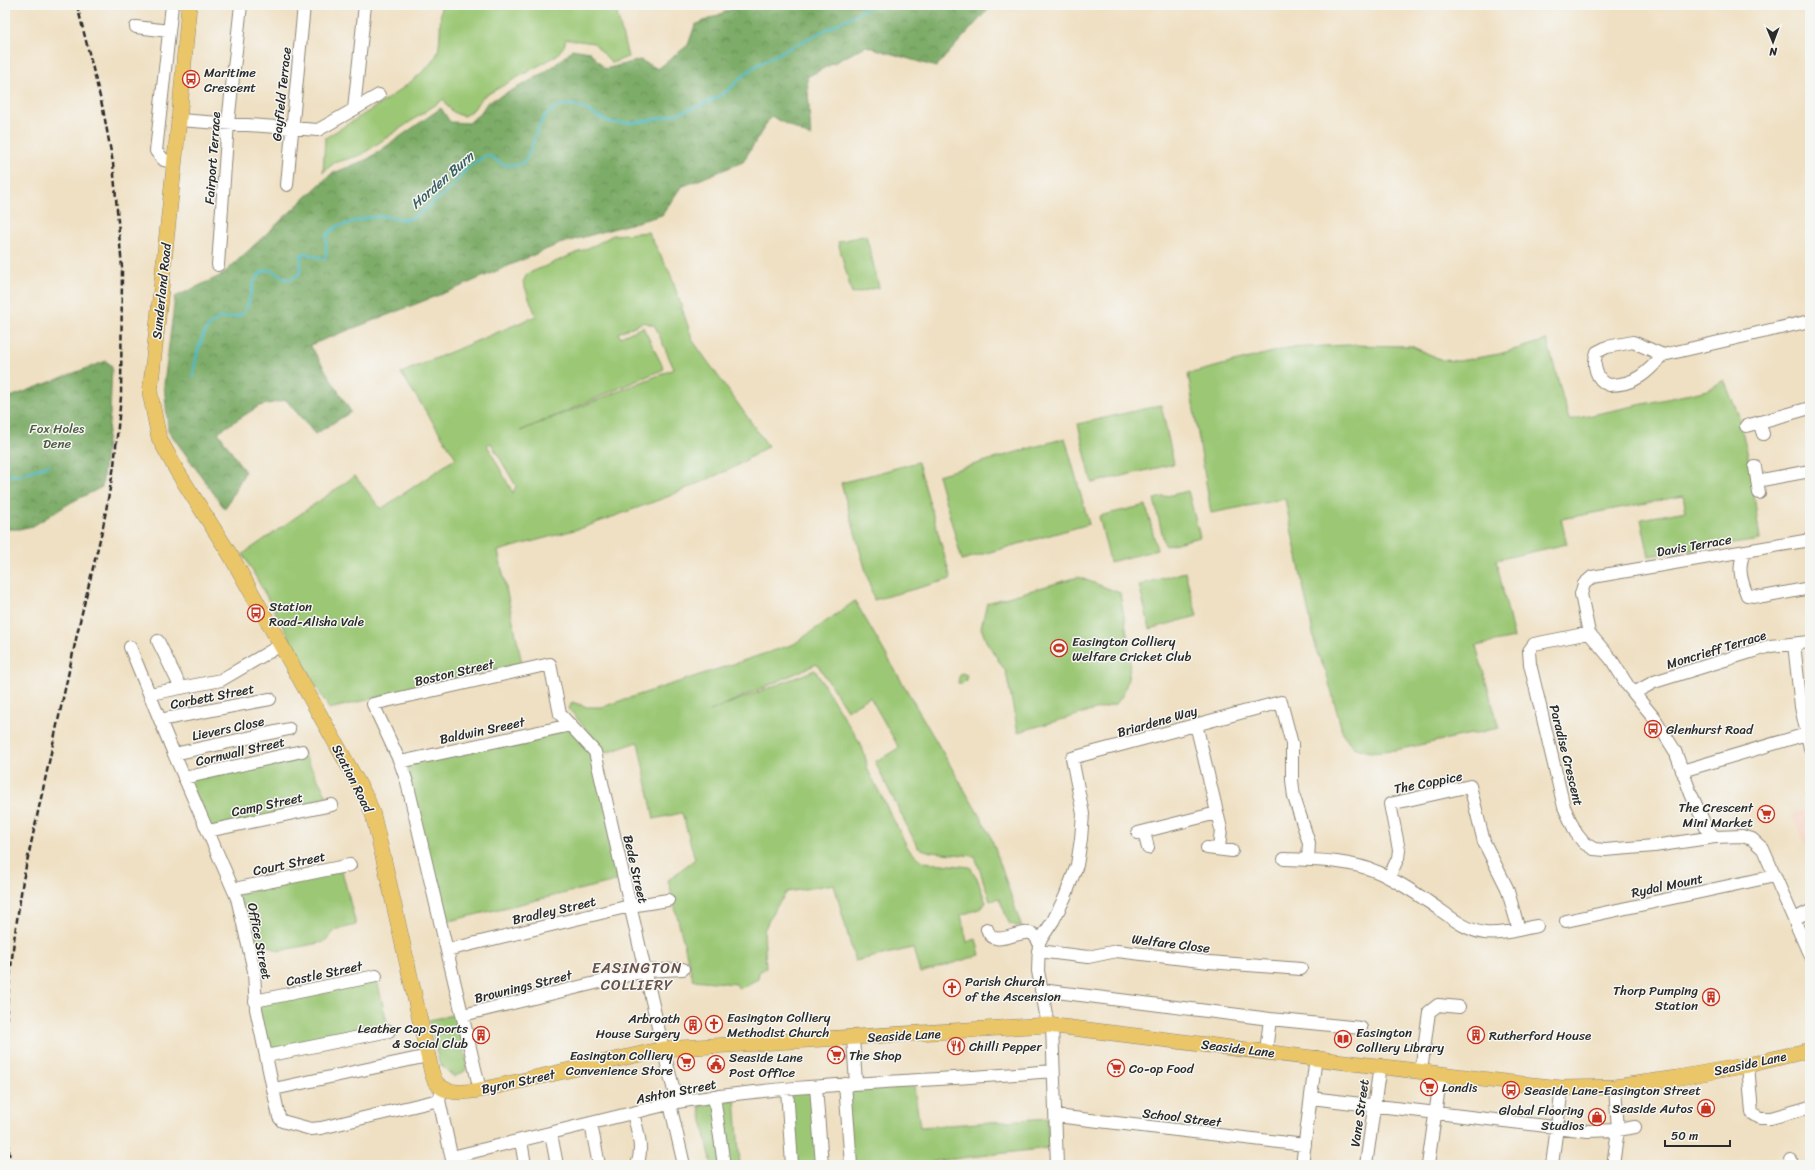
<svg xmlns="http://www.w3.org/2000/svg" width="1815" height="1170" font-family="Sriracha,sans-serif">
	<defs>
		<pattern id="forest-crowns" width="20" height="18" patternUnits="userSpaceOnUse"><rect width="20" height="18" fill="#7dac67"/><path d="M2 6a3 3 0 1 1 6 0M12 15a3 3 0 1 1 6 0" fill="none" stroke="#678c55"/></pattern>
	</defs>
	<rect width="100%" height="100%" fill="#f6f6f2"/>
	<filter id="ink" filterUnits="userSpaceOnUse"><feTurbulence type="fractalNoise" baseFrequency=".025" numOctaves="2"/><feDisplacementMap in="SourceGraphic" scale="8" xChannelSelector="R" yChannelSelector="G"/><feConvolveMatrix kernelMatrix="1 2 1 2 8 2 1 2 1" color-interpolation-filters="sRGB"/></filter>
	<filter id="wash" filterUnits="userSpaceOnUse"><feTurbulence type="fractalNoise" baseFrequency=".012" numOctaves="4" result="noise"/><feDisplacementMap in="SourceGraphic" scale="16" xChannelSelector="R" yChannelSelector="G"/><feGaussianBlur stdDeviation="0.9" result="paint"/><feColorMatrix in="noise" values="0 0 0 0 0 0 0 0 0 0 0 0 0 0 0 0 0 1.4 0 .05"/><feComposite in="paint" operator="in"/></filter>
	<g filter="url(#wash)">
		<rect width="100%" height="100%" fill="#efe0c3"/>
		<path fill="#f5d2c2" d="M 1810,806 L 1810,854 L 1791,815 Z"/>
		<path fill="#9cc876" stroke="#647a50" fill-rule="evenodd" d="M 441,5 L 615,5 L 628,57 L 612,63 L 594,43 L 566,39 L 564,46 L 556,56 L 481,98 L 474,109 L 464,116 C 453,114 448,109 444,99 L 361,155 L 334,163 L 323,172 L 325,138 C 351,122 426,79 437,54 C 441,45 440,17 441,5 Z
			M 648,232 L 670,273 L 693,341 L 768,446 L 735,467 L 667,497 L 585,527 L 498,551 L 522,663 L 329,709 L 243,554 L 355,476 L 381,509 L 456,458 L 401,373 L 536,316 L 523,282 L 527,274 L 597,244 L 613,235 ZM 644,322 L 655,326 L 674,369 L 520,431 L 664,369 L 643,327 L 620,337 L 618,333 ZM 491,443 L 516,486 L 513,493 L 487,445 Z
			M 866,235 L 879,287 L 852,294 L 838,242 Z
			M 1547,340 L 1569,420 L 1708,390 L 1724,380 L 1738,414 L 1750,464 L 1760,540 L 1649,556 L 1641,519 L 1686,511 L 1683,496 L 1561,519 L 1567,544 L 1496,560 L 1514,638 L 1476,646 L 1499,728 L 1396,750 L 1369,752 L 1353,747 L 1343,734 L 1326,672 L 1317,653 L 1285,499 L 1211,513 L 1188,374 L 1288,348 L 1347,345 L 1411,346 L 1442,360 L 1459,361 L 1499,354 Z
			M 1161,405 L 1174,464 L 1092,483 L 1078,424 Z
			M 1065,438 L 1089,524 L 962,560 L 938,475 Z
			M 918,462 L 951,579 L 874,600 L 841,483 Z
			M 1188,491 L 1200,537 L 1165,546 L 1154,499 Z
			M 1146,505 L 1157,550 L 1110,562 L 1099,516 Z
			M 1185,572 L 1197,616 L 1150,629 L 1139,585 Z
			M 1078,577 L 1120,593 C 1124,623 1137,662 1124,691 C 1123,696 1119,700 1116,704 L 1018,732 L 1006,672 L 986,641 L 981,628 L 987,603 Z
			M 855,601 L 990,834 L 1022,928 L 1009,923 L 999,898 L 990,901 L 975,856 L 931,852 L 918,848 L 875,762 L 899,748 L 870,697 L 847,710 L 817,664 L 710,711 L 815,670 C 824,684 832,699 841,713 C 851,730 866,746 867,768 L 909,850 L 924,862 L 970,867 L 977,878 L 986,903 L 979,909 L 961,915 L 967,942 L 976,939 L 980,955 L 920,973 L 913,948 L 855,961 L 834,884 L 787,892 L 772,913 L 764,931 L 766,968 L 759,972 L 758,979 L 739,989 L 736,984 L 693,980 L 668,880 L 695,859 L 682,813 L 654,819 L 638,742 L 606,753 L 569,709 L 572,702 L 587,707 L 602,707 L 794,644 Z
			M 962,673 L 967,675 L 966,680 L 962,684 L 958,683 L 959,677 Z
			M 571,725 L 595,752 L 624,879 L 441,923 L 400,762 Z
			M 302,751 L 332,805 L 208,831 L 184,778 Z
			M 342,871 L 356,925 L 336,930 L 324,942 L 278,951 L 268,945 L 249,949 L 236,895 Z
			M 376,976 L 389,1031 L 266,1056 L 255,1001 Z
			M 457,1014 L 467,1065 L 465,1071 L 454,1077 L 439,1063 L 429,1020 Z
			M 913,1080 L 920,1127 L 1048,1118 L 1048,1148 L 936,1161 L 925,1165 L 851,1165 L 845,1084 Z
			M 816,1087 L 822,1165 L 792,1165 L 787,1089 Z
			M 735,1099 L 740,1165 L 712,1165 L 699,1106 Z"/>
		<path fill="url(#forest-crowns)" stroke="#546c49" d="M 741,5 L 992,5 L 936,67 L 866,46 L 807,77 L 811,137 L 771,116 L 743,162 L 681,187 L 662,215 L 559,244 L 457,288 L 310,345 L 351,412 L 315,434 L 286,400 L 259,406 L 218,432 L 245,472 L 225,509 L 168,430 L 164,384 L 175,297 L 222,275 L 331,174 L 368,159 L 441,108 L 450,122 L 469,123 L 481,112 L 487,103 C 515,88 552,73 572,49 L 590,52 L 605,69 L 640,60 L 658,69 L 688,45 L 695,25 Z
			M 106,361 L 112,366 L 110,414 L 102,487 L 70,503 L 33,526 L 19,529 L 5,529 L 5,399 Z"/>
		<g fill="none" stroke-linecap="round" stroke-linejoin="round">
			<path stroke="#4bbac4" stroke-width="2.5" d="M 193,377 C 195,361 201,326 218,319 C 228,315 237,322 245,310 C 254,296 249,271 271,270 C 285,276 285,286 300,273 L 301,256 L 304,253 L 323,259 L 326,255 L 326,236 L 336,227 L 366,218 L 383,216 L 406,220 L 417,216 L 451,188 L 468,167 L 485,156 L 490,156 L 504,165 L 519,165 C 537,156 530,118 558,107 C 579,98 593,118 611,122 C 622,124 634,123 645,121 C 667,118 709,105 727,91 C 738,82 746,71 759,64 C 796,43 835,27 872,5
				M 5,476 L 19,475 L 49,465"/>
		</g>
	</g>
	<g filter="url(#ink)">
		<g fill="none" stroke-linecap="round" stroke-linejoin="round">
			<g stroke="#8d8677" stroke-width="14">
				<path id="minor" d="M 172,5 L 156,151 L 164,160 L 175,162
					M 136,27 L 169,31
					M 354,109 L 365,5
					M 179,120 L 318,130 L 379,95
					M 287,185 L 304,5
					M 218,265 L 228,123 L 241,5
					M 1663,355 C 1647,373 1635,385 1609,385 C 1596,380 1592,365 1597,352 L 1607,347 L 1633,342 L 1663,355 L 1810,321
					M 1759,422 L 1763,434
					M 1746,426 L 1810,408
					M 1755,467 L 1759,493
					M 1757,481 L 1810,471
					M 1745,551 C 1737,566 1741,580 1747,595 L 1763,597 L 1810,588
					M 1589,633 L 1534,644 L 1529,651 L 1530,664 L 1564,807 L 1576,833 L 1584,843 L 1594,849 L 1605,850 L 1654,846 L 1715,837 L 1742,836 L 1752,839 L 1763,849 L 1810,956
					M 158,641 L 181,688
					M 1794,644 L 1801,707 L 1810,748
					M 130,647 L 174,754 L 237,898 L 254,971 L 256,1009 L 279,1117 L 282,1121 L 311,1129 L 321,1128 L 439,1100
					M 1634,693 L 1654,682 L 1770,646 L 1810,642
					M 150,694 L 221,680 L 281,645
					M 160,720 L 270,699
					M 1196,724 L 1221,829 L 1219,849
					M 174,754 L 289,729
					M 400,762 L 571,725
					M 1682,771 L 1810,733
					M 184,778 L 302,751
					M 208,831 L 332,805
					M 1144,832 L 1148,848
					M 1138,833 L 1217,813
					M 1715,837 L 1707,829 L 1691,794 L 1675,751 L 1655,719 L 1628,686 L 1611,659 L 1589,633 L 1581,594 L 1584,584 L 1592,577 L 1810,540
					M 1207,848 L 1232,851
					M 1284,859 C 1316,860 1350,860 1380,873 C 1396,881 1413,891 1427,901 C 1446,913 1463,930 1485,933 C 1502,935 1520,929 1537,926
					M 1389,877 L 1398,858 L 1399,850 L 1390,804 L 1470,786 L 1484,842 L 1507,888 L 1519,930
					M 234,889 L 350,865
					M 1794,919 L 1810,911
					M 1566,921 L 1775,876
					M 987,929 C 994,951 1020,927 1033,934 C 1035,936 1037,939 1039,942
					M 447,950 L 630,906 L 668,900
					M 1038,951 L 1088,957 L 1117,951 L 1209,962 L 1301,969
					M 1041,990 L 1270,1019 L 1361,1028
					M 255,1001 L 376,976
					M 463,1015 L 645,971 L 683,969
					M 1048,1025 L 1038,971 L 1039,942 L 1053,921 L 1065,897 L 1077,865 L 1081,839 L 1083,814 L 1072,758 L 1281,702 L 1292,744 L 1292,780 L 1294,797 L 1309,843 L 1308,860
					M 1052,1025 L 1057,1165
					M 853,1038 L 856,1084
					M 1266,1051 L 1270,1019
					M 266,1056 L 389,1031
					M 1748,1065 L 1752,1113 L 1760,1118 L 1771,1118 L 1810,1107
					M 1421,1071 L 1429,1012 L 1438,1005 L 1459,1007
					M 845,1084 L 851,1165
					M 816,1087 L 822,1165
					M 274,1089 L 428,1056
					M 787,1089 L 792,1165
					M 480,1090 L 407,782 L 400,762 L 373,704 L 550,664 L 560,714 L 595,752 L 663,1049 L 677,1102
					M 441,1094 L 439,1100 L 453,1164
					M 714,1096 L 724,1165
					M 1311,1098 L 1588,1131 L 1618,1130 L 1635,1127
					M 670,1104 L 684,1165
					M 633,1113 C 637,1130 644,1148 637,1165
					M 1056,1116 L 1305,1145
					M 591,1124 L 599,1165
					M 551,1134 L 557,1165
					M 521,1141 L 525,1165
					M 452,1157 L 677,1102 C 801,1082 928,1082 1053,1071
					M 1302,1165 L 1316,1057
					M 1366,1165 L 1380,1065
					M 1428,1165 L 1441,1073
					M 1552,1165 L 1562,1088
					M 1613,1165 L 1618,1130 L 1615,1087
					M 1790,1165 L 1791,1160"/>
			</g>
			<g stroke="#8d8677" stroke-width="16">
				<path id="major" d="M 189,5 L 179,120 L 150,393 L 159,438 L 177,471 L 231,556 L 367,799 L 373,815 L 385,865 L 428,1056 C 430,1063 431,1074 435,1081 C 445,1096 466,1092 480,1090 L 663,1049 L 1048,1025 L 1513,1083 L 1562,1088 L 1615,1087 L 1676,1078 L 1748,1065 L 1810,1050"/>
			</g>
			<use href="#minor" stroke="#fff" stroke-width="12"/>
			<use href="#major" stroke="#ebc669" stroke-width="15"/>
			<path stroke="#2b2b2b" stroke-width="2.5" stroke-dasharray="6 3" stroke-linecap="butt" d="M 10,1165 L 7,1125 L 5,1055 L 7,1004 L 14,940 L 23,880 L 80,621 L 103,527 L 114,466 L 121,397 L 122,268 L 113,163 L 103,109 L 77,5"/>
		</g>
	</g>
	<defs>
		<g id="bus-ring" transform="scale(0.9)"><circle r="9.5" fill="#f6f6f2" stroke="#c8321e" stroke-width="1.5"/><path d="M-5-6H5V4H4V6H2V4H-2V6H-4V4H-5ZM-3.5-4V0h7V-4ZM-3.5 1.2v1.5H-2V1.2ZM2 1.2v1.5H3.5V1.2Z" fill="#c8321e"/></g>
		<g id="stadium-ring" transform="scale(0.9)"><circle r="9.5" fill="#f6f6f2" stroke="#c8321e" stroke-width="1.5"/><path d="M0-5a6.5 5 0 1 0 0 10a6.5 5 0 1 0 0-10ZM-3.5-1.8h7v3.6h-7Z" fill="#c8321e"/></g>
		<g id="supermarket-ring" transform="scale(0.9)"><circle r="9.5" fill="#f6f6f2" stroke="#c8321e" stroke-width="1.5"/><path d="M-6-5.5h2.5l.6 2H6L4.5 2H-2.5L-4.4-4H-6ZM-1.5 3.2a1.3 1.3 0 1 0 .1 0ZM3 3.2a1.3 1.3 0 1 0 .1 0Z" fill="#c8321e"/></g>
		<g id="church-ring" transform="scale(0.9)"><circle r="9.5" fill="#f6f6f2" stroke="#c8321e" stroke-width="1.5"/><path d="M-1.2-6h2.4v3.5h3.3v2.4h-3.3V6h-2.4V-.1h-3.3v-2.4h3.3Z" fill="#c8321e"/></g>
		<g id="building-ring" transform="scale(0.9)"><circle r="9.5" fill="#f6f6f2" stroke="#c8321e" stroke-width="1.5"/><path d="M-4-6H4V6H1V3H-1V6H-4ZM-2.5-4.3h1.7v1.8h-1.7ZM.8-4.3h1.7v1.8H.8ZM-2.5-1h1.7V.8h-1.7ZM.8-1h1.7V.8H.8Z" fill="#c8321e"/></g>
		<g id="library-ring" transform="scale(0.9)"><circle r="9.5" fill="#f6f6f2" stroke="#c8321e" stroke-width="1.5"/><path d="M-6-4Q-3-5.5-.7-3.5V5Q-3 3-6 4ZM6-4Q3-5.5 .7-3.5V5Q3 3 6 4Z" fill="#c8321e"/></g>
		<g id="restaurant-ring" transform="scale(0.9)"><circle r="9.5" fill="#f6f6f2" stroke="#c8321e" stroke-width="1.5"/><path d="M-5-6h1v4h1v-4h1v4h1v-4h1v5L-1.5 .5V6h-2V.5L-5-1ZM5-6V6H3V1.5H1.5Q1.5-4 5-6Z" fill="#c8321e"/></g>
		<g id="civic-ring" transform="scale(0.9)"><circle r="9.5" fill="#f6f6f2" stroke="#c8321e" stroke-width="1.5"/><path d="M-.6-6.5H3V-4.5H.6V-3L4-1V1h2V6H-6V1h2V-1L-.6-3ZM-1.2 2.5V6h2.4V2.5Z" fill="#c8321e"/></g>
		<g id="shop-ring" transform="scale(0.9)"><circle r="9.5" fill="#f6f6f2" stroke="#c8321e" stroke-width="1.5"/><path d="M-5-2.5h2.3a2.7 3.5 0 0 1 5.4 0H5L5.5 6h-11ZM-1.5-2.5h3a1.5 2.3 0 0 0-3 0Z" fill="#c8321e"/></g>
	</defs>
	<g fill-rule="evenodd">
		<use href="#bus-ring" x="191" y="79"/>
		<use href="#bus-ring" x="256" y="613"/>
		<use href="#stadium-ring" x="1059" y="648"/>
		<use href="#bus-ring" x="1653" y="729"/>
		<use href="#supermarket-ring" x="1766" y="814"/>
		<use href="#church-ring" x="952" y="988"/>
		<use href="#building-ring" x="1711" y="997"/>
		<use href="#church-ring" x="714" y="1024"/>
		<use href="#building-ring" x="693" y="1025"/>
		<use href="#building-ring" x="481" y="1035"/>
		<use href="#building-ring" x="1476" y="1035"/>
		<use href="#library-ring" x="1343" y="1039"/>
		<use href="#restaurant-ring" x="956" y="1046"/>
		<use href="#supermarket-ring" x="836" y="1055"/>
		<use href="#supermarket-ring" x="686" y="1062"/>
		<use href="#civic-ring" x="716" y="1064"/>
		<use href="#supermarket-ring" x="1116" y="1068"/>
		<use href="#supermarket-ring" x="1429" y="1087"/>
		<use href="#bus-ring" x="1511" y="1090"/>
		<use href="#shop-ring" x="1706" y="1108"/>
		<use href="#shop-ring" x="1597" y="1117"/>
	</g>
	<g text-anchor="middle" stroke-width="3" stroke-linejoin="round" paint-order="stroke">
		<g font-size="13" fill="#2b2b2b" stroke="#f6f6f2" text-anchor="start">
			<text x="204" y="77">Maritime<tspan x="204" dy="15">Crescent</tspan></text>
			<text x="269" y="611">Station<tspan x="269" dy="15">Road-Alisha Vale</tspan></text>
			<text x="1072" y="646">Easington Colliery<tspan x="1072" dy="15">Welfare Cricket Club</tspan></text>
			<text x="1666" y="734">Glenhurst Road</text>
			<text x="1753" y="812" text-anchor="end">The Crescent<tspan x="1753" dy="15">Mini Market</tspan></text>
			<text x="965" y="986">Parish Church<tspan x="965" dy="15">of the Ascension</tspan></text>
			<text x="1698" y="995" text-anchor="end">Thorp Pumping<tspan x="1698" dy="15">Station</tspan></text>
			<text x="727" y="1022">Easington Colliery<tspan x="727" dy="15">Methodist Church</tspan></text>
			<text x="680" y="1023" text-anchor="end">Arbroath<tspan x="680" dy="15">House Surgery</tspan></text>
			<text x="468" y="1033" text-anchor="end">Leather Cap Sports<tspan x="468" dy="15">&amp; Social Club</tspan></text>
			<text x="1356" y="1037">Easington<tspan x="1356" dy="15">Colliery Library</tspan></text>
			<text x="1489" y="1040">Rutherford House</text>
			<text x="969" y="1051">Chilli Pepper</text>
			<text x="673" y="1060" text-anchor="end">Easington Colliery<tspan x="673" dy="15">Convenience Store</tspan></text>
			<text x="849" y="1060">The Shop</text>
			<text x="729" y="1062">Seaside Lane<tspan x="729" dy="15">Post Office</tspan></text>
			<text x="1129" y="1073">Co-op Food</text>
			<text x="1442" y="1092">Londis</text>
			<text x="1524" y="1095">Seaside Lane-Easington Street</text>
			<text x="1693" y="1113" text-anchor="end">Seaside Autos</text>
			<text x="1584" y="1115" text-anchor="end">Global Flooring<tspan x="1584" dy="15">Studios</tspan></text>
		</g>
		<g font-size="13" fill="#2b2b2b" stroke="#f6f6f2">
			<text transform="translate(281 94) rotate(-84)" y="5">Gayfield Terrace</text>
			<text transform="translate(212 158) rotate(-86)" y="5">Fairport Terrace</text>
			<text transform="translate(161 291) rotate(-84)" y="5">Sunderland Road</text>
			<text transform="translate(1694 545) rotate(-10)" y="5">Davis Terrace</text>
			<text transform="translate(1716 649) rotate(-17)" y="5">Moncrieff Terrace</text>
			<text transform="translate(454 672) rotate(-13)" y="5">Boston Street</text>
			<text transform="translate(212 696) rotate(-11)" y="5">Corbett Street</text>
			<text transform="translate(1157 721) rotate(-16)" y="5">Briardene Way</text>
			<text transform="translate(228 728) rotate(-12)" y="5">Lievers Close</text>
			<text transform="translate(482 730) rotate(-12)" y="5">Baldwin Sreeet</text>
			<text transform="translate(240 751) rotate(-13)" y="5">Cornwall Street</text>
			<text transform="translate(1567 755) rotate(76)" y="5">Paradise Crescent</text>
			<text transform="translate(353 778) rotate(63)" y="5">Station Road</text>
			<text transform="translate(1428 782) rotate(-11)" y="5">The Coppice</text>
			<text transform="translate(267 804) rotate(-12)" y="5">Camp Street</text>
			<text transform="translate(289 863) rotate(-12)" y="5">Court Street</text>
			<text transform="translate(636 869) rotate(77)" y="5">Bede Street</text>
			<text transform="translate(1667 885) rotate(-12)" y="5">Rydal Mount</text>
			<text transform="translate(554 910) rotate(-13)" y="5">Bradley Street</text>
			<text transform="translate(260 941) rotate(79)" y="5">Office Street</text>
			<text transform="translate(1171 943) rotate(7)" y="5">Welfare Close</text>
			<text transform="translate(324 973) rotate(-12)" y="5">Castle Street</text>
			<text transform="translate(523 986) rotate(-14)" y="5">Brownings Street</text>
			<text transform="translate(904 1035) rotate(-3)" y="5">Seaside Lane</text>
			<text transform="translate(1238 1048) rotate(7)" y="5">Seaside Lane</text>
			<text transform="translate(1750 1063) rotate(-12)" y="5">Seaside Lane</text>
			<text transform="translate(518 1081) rotate(-12)" y="5">Byron Street</text>
			<text transform="translate(676 1091) rotate(-11)" y="5">Ashton Street</text>
			<text transform="translate(1359 1113) rotate(-82)" y="5">Vane Street</text>
			<text transform="translate(1182 1117) rotate(7)" y="5">School Street</text>
		</g>
		<g font-size="13" fill="#4d5a42" stroke="#f6f6f2">
			<text x="57" y="433">Fox Holes<tspan x="57" dy="15">Dene</tspan></text>
		</g>
		<g font-size="14" font-style="italic" fill="#365d61" stroke="#f6f6f2">
			<text transform="translate(442 180) rotate(-41)" y="5">Horden Burn</text>
		</g>
		<g font-size="15" letter-spacing="1" fill="#67534b" stroke="#f6f6f2">
			<text x="637" y="973">EASINGTON<tspan x="637" dy="17">COLLIERY</tspan></text>
		</g>
	</g>
	<rect width="1815" height="1170" fill="none" stroke="#f6f6f2" stroke-width="20"/>
	<g transform="translate(1773 42) rotate(179)" stroke="#f6f6f2" stroke-width="3" paint-order="stroke">
	<path d="M0-3L7 15L0 10L-7 15Z" fill="#2b2b2b"/>
	<text y="-6" font-size="11" font-weight="bold" text-anchor="middle" fill="#2b2b2b">N</text>
	</g>
	<path d="M1665 1140v6h65v-6" fill="none" stroke="#2b2b2b" stroke-width="2"/>
	<text x="1671" y="1140" font-size="12" fill="#2b2b2b" stroke="#f6f6f2" stroke-width="3" paint-order="stroke">50 m</text>
</svg>
